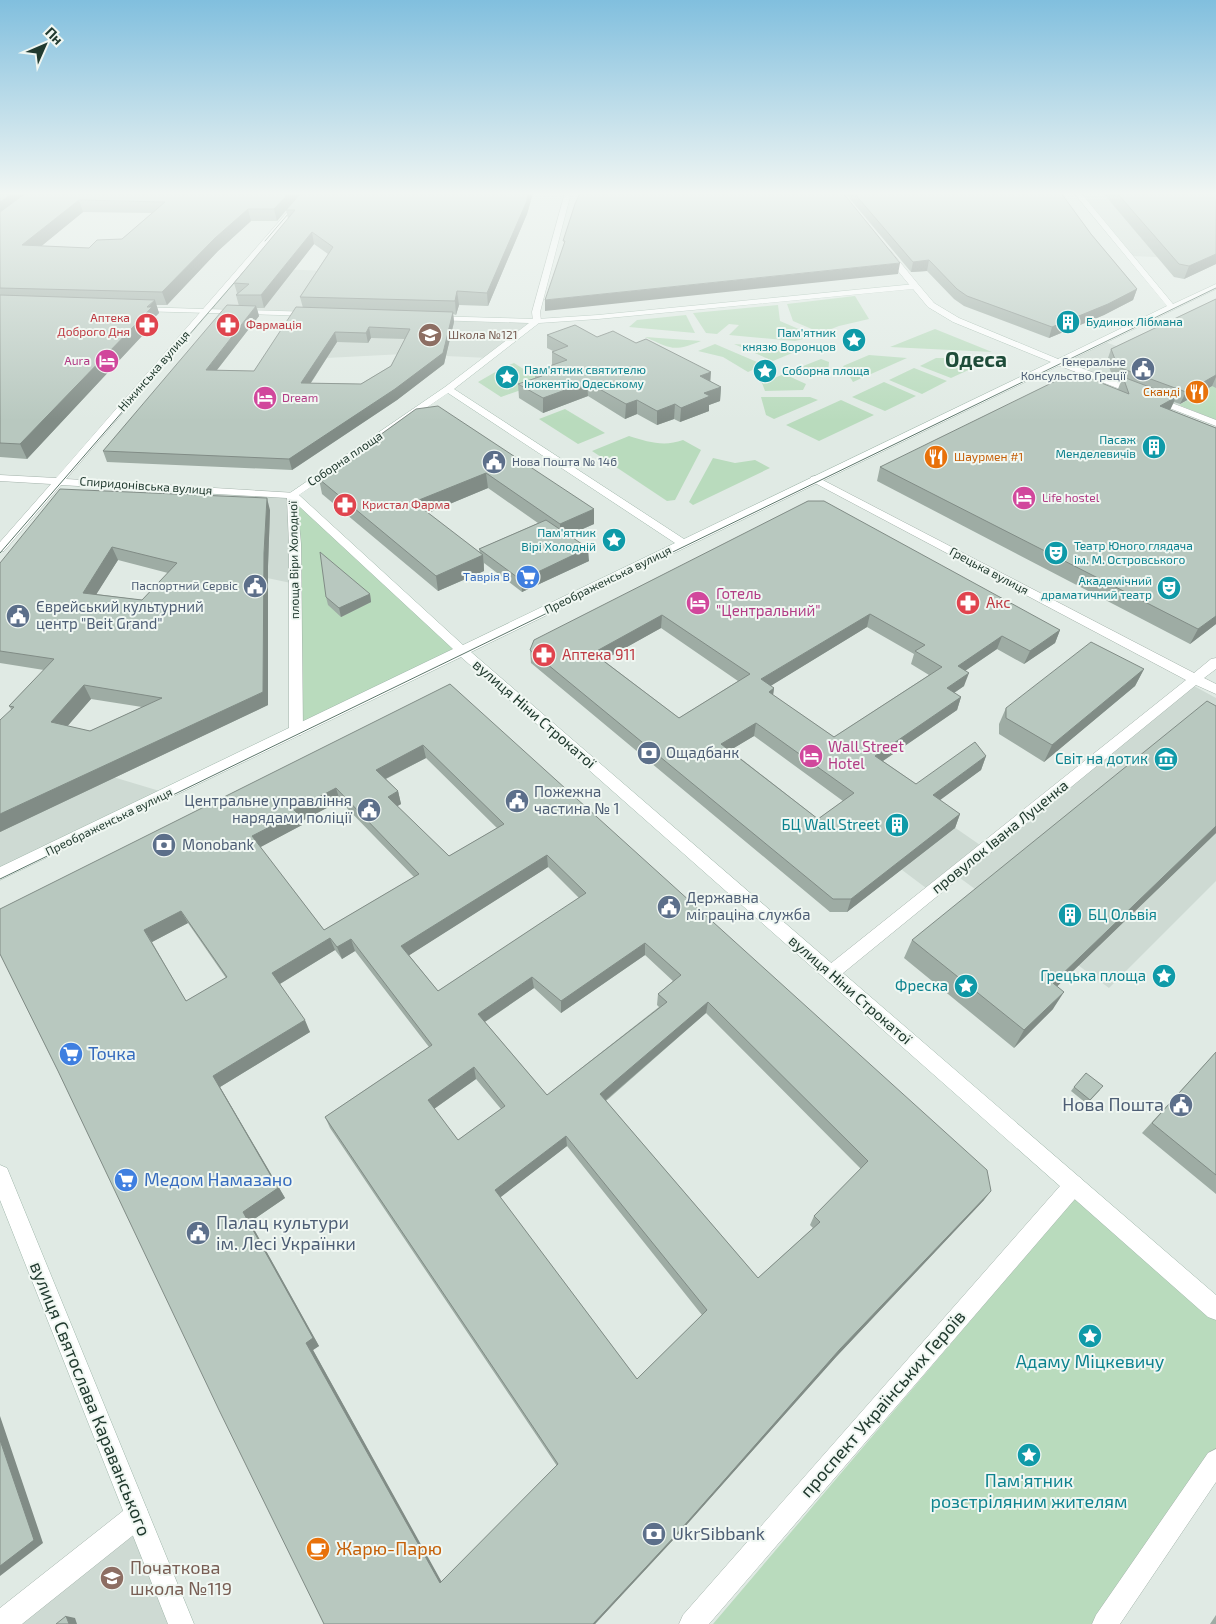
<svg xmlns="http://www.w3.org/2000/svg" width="1216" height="1624" font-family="'Exo 2',sans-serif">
	<rect width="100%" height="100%" fill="#e0eae4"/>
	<path fill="#cedad3" d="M 1078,193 L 1216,193 L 1177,258 L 1132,256 Z
		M 244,268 L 330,271 L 353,315 L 207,311 Z
		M 353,316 L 535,322 L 488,358 L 404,354 L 326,358 Z
		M 1105,342 L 1173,366 L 1216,384 L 1179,405 L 1064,362 Z
		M 180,489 L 291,496 L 291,583 L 215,567 L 155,527 Z
		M 1194,686 L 1216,698 L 1216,881 L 1109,988 L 960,878 Z
		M 0,749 L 113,777 L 163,792 L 0,868 Z
		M 886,780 L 983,847 L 930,891 L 833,818 Z
		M 132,1531 L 169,1624 L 17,1624 Z"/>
	<path fill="#b9dbbd" d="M 855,296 L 869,319 L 839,326 L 821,333 L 793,321 L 787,304 Z
		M 778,305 L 780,321 L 815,336 L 795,341 L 729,335 L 739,325 L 729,324 L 717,334 L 706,333 L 693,313 Z
		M 686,315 L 695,333 L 629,327 L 637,320 Z
		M 935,329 L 992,352 L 890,347 Z
		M 645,337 L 701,341 C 673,352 672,349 645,337 Z
		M 715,344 L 764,365 L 748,372 L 723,357 L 698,351 Z
		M 734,344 L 802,349 L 773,361 Z
		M 869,355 L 907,358 L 853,382 L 843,366 Z
		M 936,358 L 953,358 L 975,367 L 951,378 L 920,366 Z
		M 821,359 L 829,362 L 828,374 C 814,380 806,376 793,370 Z
		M 514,363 L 544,382 L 501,397 L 478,382 L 504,367 Z
		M 914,368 L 947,381 L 922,394 L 889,380 Z
		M 784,374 L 806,384 L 803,390 L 765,391 L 762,383 Z
		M 884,382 L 916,396 L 885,411 L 852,397 Z
		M 1216,384 L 1216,420 L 1179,405 L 1212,386 Z
		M 761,397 L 810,397 L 818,400 L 774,419 L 766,415 Z
		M 841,400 L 874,415 L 819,441 L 786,425 Z
		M 565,409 L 605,433 L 578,444 L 539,419 Z
		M 629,436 C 648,442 664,447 683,440 L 701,450 L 675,500 L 667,501 L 592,451 Z
		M 713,458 L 735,463 L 755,460 L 770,468 L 693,505 L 689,502 Z
		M 292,495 L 462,651 L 296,732 Z
		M 1077,1195 L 1216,1316 L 1216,1454 L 1101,1624 L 713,1624 Z"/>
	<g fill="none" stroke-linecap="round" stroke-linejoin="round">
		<g stroke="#a3b2aa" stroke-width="1">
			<path id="street" d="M 304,193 L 311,193 L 66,479 L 296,493 L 301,544 L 303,732 L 301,735 L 291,735 L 289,732 L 289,544 L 287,498 L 61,485 L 4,551 L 0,552 L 0,542 L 51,484 L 0,481 L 0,475 L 56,478 Z
				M 565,193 L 571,193 L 540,312 L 541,321 L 537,323 L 533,321 L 532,312 Z
				M 884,250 L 890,250 L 918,284 L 918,288 L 912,288 L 884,254 Z
				M 1058,359 L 1216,420 L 1216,426 L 1055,364 L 1055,360 Z
				M 815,476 L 1194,673 L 1211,659 L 1216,658 L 1216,669 L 1204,678 L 1216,684 L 1216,694 L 1196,685 L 837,978 L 831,980 L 825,978 L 822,973 L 825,968 L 1186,680 L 811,481 L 810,479 L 811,477 Z
				M 1074,1175 L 1081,1178 L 1084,1185 L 1081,1192 L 709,1624 L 679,1624 L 683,1615 L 1067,1178 Z
				M 1216,1449 L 1216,1482 L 1120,1624 L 1092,1624 L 1096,1615 L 1208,1453 Z
				M 137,1504 L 146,1507 L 149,1516 L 146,1525 L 22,1624 L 0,1624 L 0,1608 L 128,1507 Z"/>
		</g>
		<g stroke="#9fb6aa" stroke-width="1">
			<path id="secondary" d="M 1074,193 L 1081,193 L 1173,304 L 1216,284 L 1216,289 L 471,652 L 1216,1295 L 1216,1320 L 1208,1317 L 461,657 L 0,880 L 0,867 L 453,649 L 287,495 L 445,387 L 529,323 L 433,320 L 430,320 L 430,316 L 537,319 L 598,315 L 915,284 L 918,284 L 934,303 L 959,318 L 1058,359 L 1167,306 ZM 913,289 L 928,307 L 953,322 L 1051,362 L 684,539 L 454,389 L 539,323 L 598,319 ZM 448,393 L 675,543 L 463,645 L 299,495 Z
				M 135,307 L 313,312 L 317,314 L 313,316 L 138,311 L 134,309 Z
				M 0,1165 L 7,1168 L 194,1624 L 168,1624 L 0,1200 Z"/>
		</g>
		<use href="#street" fill="#fff" fill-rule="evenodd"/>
		<use href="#secondary" fill="#fff" fill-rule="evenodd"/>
		<path stroke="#5b766a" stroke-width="1" d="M 265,241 L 306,193
			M 0,553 L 273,238
			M 0,879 L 1216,288"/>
	</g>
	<path fill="#9eaca4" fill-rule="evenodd" d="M 0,193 L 533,193 L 527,214 L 488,306 L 459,305 L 456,315 L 453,314 L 454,322 L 444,364 L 397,400 L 292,470 L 107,462 L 103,451 L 239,306 L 236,295 L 237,293 L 234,283 L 288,219 L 286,210 L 277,221 L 251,221 L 218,251 L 167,305 L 156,305 L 159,313 L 155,317 L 156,321 L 27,459 L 0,457 ZM 83,212 L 152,213 L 122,239 L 89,248 L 41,246 ZM 314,244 L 328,254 L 300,297 L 303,308 L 254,371 L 217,370 L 259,316 L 257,308 L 264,308 ZM 371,338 L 405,339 L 391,366 L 361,384 L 311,383 L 337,342 L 368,343 Z
		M 845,193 L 1061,193 L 1091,234 L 1137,289 L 1133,300 L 1104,315 L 1049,338 L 964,306 L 954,299 L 927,271 L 911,272 Z
		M 1103,193 L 1216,193 L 1216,264 L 1184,279 L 1174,277 Z
		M 1216,299 L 1216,388 L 1212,386 L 1180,404 L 1174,402 L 1170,410 L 1216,428 L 1216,624 L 1190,644 L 877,481 L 880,467 L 1118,389 L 1121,381 L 1113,378 L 1107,361 L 1111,349 Z
		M 547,335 L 597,337 L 710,381 L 721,387 L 720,401 L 709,405 L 709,411 L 680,422 L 674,419 L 657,425 L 637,414 L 625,419 L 588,396 L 543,413 L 519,398 L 518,384 L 535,378 L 535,371 L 552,365 L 552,352 L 553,351 L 547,348 Z
		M 416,409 L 594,524 L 569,535 L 589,561 L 522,592 L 484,563 L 484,571 L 438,591 L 322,494 L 319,479 ZM 488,488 L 538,523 L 479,549 L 480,553 L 428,513 Z
		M 808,501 L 1060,630 L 1055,643 L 1024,664 L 997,649 L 965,671 L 964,686 L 954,693 L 961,697 L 957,710 L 883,761 L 916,784 L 986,756 L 981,770 L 939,800 L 960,814 L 955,828 L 847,912 L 830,912 L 531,663 L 530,650 ZM 867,627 L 914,654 L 911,664 L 929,675 L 834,737 L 773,695 L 774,688 L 770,686 ZM 661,628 L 738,681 L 679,718 L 603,660 ZM 754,736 L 843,801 L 818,819 L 730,750 Z
		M 270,510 L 268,566 L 268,705 L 0,832 L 11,709 L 9,706 L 44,670 L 0,663 L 0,563 ZM 118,560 L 168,573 L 142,600 L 96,594 ZM 91,699 L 142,707 L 90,731 L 67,726 Z
		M 370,594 L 371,602 L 341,617 L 328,605 L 326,597 Z
		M 1144,669 L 1135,686 L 1044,762 L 999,734 L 999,724 L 1006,708 Z
		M 450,684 L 984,1200 L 836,1357 L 673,1540 L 595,1624 L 324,1624 L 58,1071 L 0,954 ZM 426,758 L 497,828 L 449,856 L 397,806 L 401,804 L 398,791 L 386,779 ZM 340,801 L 414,877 L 324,930 L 260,847 L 302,825 L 300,822 ZM 548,867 L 579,898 L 438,991 L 409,955 ZM 188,923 L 226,978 L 186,1001 L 152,942 ZM 335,950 L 342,959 L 355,951 L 429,1047 L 325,1117 L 330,1128 L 557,1466 L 441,1582 L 313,1350 L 319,1346 L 250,1222 L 285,1198 L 220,1087 L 310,1032 L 280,984 ZM 645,955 L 673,981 L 658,994 L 657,1005 L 659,1007 L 547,1095 L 485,1022 L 534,988 L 561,1013 ZM 706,1013 L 861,1169 L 814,1216 L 810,1225 L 813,1228 L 758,1278 L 606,1101 ZM 476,1079 L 501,1109 L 458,1140 L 434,1109 ZM 567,1146 L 702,1315 L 637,1379 L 500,1197 Z
		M 1216,706 L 1216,833 L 1057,986 L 1053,1009 L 1014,1048 L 904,958 L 912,940 Z
		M 1216,1052 L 1216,1194 L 1142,1133 Z
		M 1074,1087 L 1100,1090 L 1087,1104 L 1071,1091 Z
		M 1216,1615 L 1216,1624 L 1210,1624 Z"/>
	<path fill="#818c86" d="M 13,193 L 34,193 L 0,218 L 0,202 Z
		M 289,193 L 301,193 L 277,221 L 274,209 Z
		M 529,193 L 533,193 L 527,214 L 488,306 L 487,293 Z
		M 79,200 L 83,212 L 27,258 L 22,245 Z
		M 248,209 L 251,221 L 218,251 L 167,305 L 162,292 L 215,238 Z
		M 312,232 L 314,244 L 264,308 L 261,295 Z
		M 1216,254 L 1216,264 L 1184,279 L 1189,266 Z
		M 929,260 L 927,271 L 911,272 L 913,262 Z
		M 900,263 L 898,274 L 545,311 L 545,300 Z
		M 1137,289 L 1133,300 L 1104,315 L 1049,338 L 1052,327 Z
		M 457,291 L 459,305 L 456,315 L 455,301 Z
		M 155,300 L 159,313 L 155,317 L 156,321 L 27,459 L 20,444 Z
		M 256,306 L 259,316 L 209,380 L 206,370 Z
		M 453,312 L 454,322 L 444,364 L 397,400 L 292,470 L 289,459 Z
		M 369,327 L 371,338 L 368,343 L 366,333 Z
		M 335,332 L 337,342 L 304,393 L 301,383 Z
		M 711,372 L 710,386 L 700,376 Z
		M 1216,375 L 1216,377 L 1212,386 L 1180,404 L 1186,392 Z
		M 587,382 L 588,396 L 543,413 L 543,398 Z
		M 721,387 L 720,401 L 709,405 L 709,411 L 680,422 L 681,408 L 704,393 Z
		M 1176,397 L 1170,410 L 1160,406 Z
		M 637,400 L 637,414 L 625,419 L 626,404 Z
		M 675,404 L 674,419 L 657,425 L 657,411 Z
		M 486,473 L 488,488 L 416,518 L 414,502 Z
		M 267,498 L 270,510 L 268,566 L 268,705 L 0,832 L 0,814 L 263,692 L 264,553 Z
		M 594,509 L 594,524 L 560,539 L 560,524 Z
		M 112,547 L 118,560 L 89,606 L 83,593 Z
		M 588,548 L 589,561 L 522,592 L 521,580 Z
		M 483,555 L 484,571 L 438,591 L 436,576 Z
		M 370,594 L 371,602 L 341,617 L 339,608 Z
		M 870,614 L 867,627 L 759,693 L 761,679 Z
		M 662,615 L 661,628 L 593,666 L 593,653 Z
		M 1216,616 L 1216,624 L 1190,644 L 1198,629 Z
		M 1060,630 L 1055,643 L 1024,664 L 1030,651 Z
		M 1002,636 L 997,649 L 953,679 L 958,666 Z
		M 1144,669 L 1135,686 L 1044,762 L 1052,745 Z
		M 969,673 L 964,686 L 942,701 L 947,688 Z
		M 84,685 L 91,699 L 59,736 L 51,722 Z
		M 774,688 L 772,702 L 769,692 Z
		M 961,697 L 957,710 L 871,769 L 875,756 Z
		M 756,723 L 754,736 L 719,757 L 721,744 Z
		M 423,745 L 426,758 L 379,782 L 376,770 Z
		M 986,756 L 981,770 L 928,809 L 933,795 Z
		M 336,788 L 340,801 L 300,822 L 302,825 L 257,849 L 252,836 L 294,810 Z
		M 398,791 L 401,804 L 391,810 L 388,797 Z
		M 960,814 L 955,828 L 847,912 L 851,899 Z
		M 1216,826 L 1216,833 L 1042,1001 L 1053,983 Z
		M 547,855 L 548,867 L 405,958 L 401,946 Z
		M 181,911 L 188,923 L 152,942 L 144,930 Z
		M 330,938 L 335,950 L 278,985 L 272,973 Z
		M 351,939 L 355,951 L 342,959 L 337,947 Z
		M 645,943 L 645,955 L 561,1013 L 561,1001 Z
		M 532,977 L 534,988 L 480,1025 L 478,1014 Z
		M 1064,992 L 1053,1009 L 1014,1048 L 1024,1030 Z
		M 708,1002 L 706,1013 L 600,1105 L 600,1094 Z
		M 305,1020 L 310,1032 L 220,1087 L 285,1198 L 250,1222 L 319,1346 L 313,1350 L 444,1586 L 440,1583 L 306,1343 L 243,1212 L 213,1076 Z
		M 474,1067 L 476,1079 L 431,1111 L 428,1100 Z
		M 566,1136 L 567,1146 L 497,1200 L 495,1190 Z
		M 991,1191 L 984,1200 L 836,1357 L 673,1540 L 595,1624 L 593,1624 L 840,1349 Z
		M 0,1416 L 43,1543 L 0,1576 Z
		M 66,1616 L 75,1618 L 77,1624 L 69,1624 Z"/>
	<path fill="#b8c8bf" stroke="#818c86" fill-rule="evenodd" d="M 0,193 L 13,193 L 0,202 Z
		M 26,193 L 289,193 L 274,209 L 248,209 L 215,238 L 162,292 L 0,288 L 0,212 ZM 79,200 L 165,202 L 122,239 L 97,240 L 89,248 L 22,245 Z
		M 301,193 L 529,193 L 526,203 L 487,293 L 457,291 L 455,301 L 300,297 L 333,247 L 312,232 L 261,295 L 236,295 L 249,284 L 234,283 L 295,210 L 286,210 Z
		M 580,193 L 843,193 L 900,263 L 545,300 L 565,241 L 563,241 L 575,204 Z
		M 854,193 L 1061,193 L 1091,234 L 1137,289 L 1108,304 L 1052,327 L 967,296 L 957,289 L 929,260 L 913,262 Z
		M 1117,193 L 1216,193 L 1216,254 L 1189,266 L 1179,264 Z
		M 0,295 L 155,300 L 147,307 L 152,307 L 135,325 L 20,444 L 0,443 Z
		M 1216,299 L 1216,375 L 1186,392 L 1118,367 L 1111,349 Z
		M 227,305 L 256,306 L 206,370 L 254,371 L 296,307 L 453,312 L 443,353 L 395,389 L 289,459 L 103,451 ZM 369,327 L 410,329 L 391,366 L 361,384 L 301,383 L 335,332 L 366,333 Z
		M 575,325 L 597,337 L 613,331 L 636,343 L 646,339 L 711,372 L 700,376 L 721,387 L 704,393 L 710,396 L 681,408 L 675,404 L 657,411 L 637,400 L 626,404 L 587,382 L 543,398 L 518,384 L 542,376 L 535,371 L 567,360 L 552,352 L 568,346 L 547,335 Z
		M 1074,372 L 1129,394 L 1123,377 L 1176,397 L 1160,406 L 1216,428 L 1216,616 L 1198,629 L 880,467 Z
		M 438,406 L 594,509 L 560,524 L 486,473 L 414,502 L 483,555 L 436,576 L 319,479 L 416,409 Z
		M 60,489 L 267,498 L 264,553 L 263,692 L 0,814 L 0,720 L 14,707 L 9,706 L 54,659 L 0,651 L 0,563 ZM 112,547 L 177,563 L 142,600 L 83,593 ZM 84,685 L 162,698 L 90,731 L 51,722 Z
		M 808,501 L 824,501 L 1060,630 L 1030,651 L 1002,636 L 958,666 L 969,673 L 947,688 L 961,697 L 875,756 L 916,784 L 975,742 L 986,756 L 933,795 L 960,814 L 851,899 L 833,899 L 530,650 L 534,640 ZM 870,614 L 925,645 L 915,651 L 942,667 L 834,737 L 769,692 L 774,688 L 761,679 ZM 662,615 L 750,674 L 679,718 L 593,653 ZM 756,723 L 854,793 L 818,819 L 721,744 Z
		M 546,520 L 588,548 L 521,580 L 479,549 Z
		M 320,552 L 370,594 L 339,608 L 326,597 Z
		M 1091,642 L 1144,669 L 1052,745 L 1006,718 L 1006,708 Z
		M 450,684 L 987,1170 L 991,1191 L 840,1349 L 674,1537 L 593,1624 L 324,1624 L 219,1410 L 58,1071 L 0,954 L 0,909 ZM 423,745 L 504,824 L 449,856 L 388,797 L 398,791 L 376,770 ZM 336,788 L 419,874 L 324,930 L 252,836 L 297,813 L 294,810 ZM 547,855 L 586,893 L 438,991 L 401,946 ZM 181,911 L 227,977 L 186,1001 L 144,930 ZM 330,938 L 337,947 L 351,939 L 432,1045 L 325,1117 L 558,1464 L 440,1583 L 306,1343 L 313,1338 L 243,1212 L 278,1188 L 213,1076 L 305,1020 L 272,973 ZM 645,943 L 681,975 L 658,994 L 667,1002 L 547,1095 L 478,1014 L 532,977 L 561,1001 ZM 708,1002 L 868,1161 L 814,1216 L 820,1222 L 758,1278 L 600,1094 ZM 474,1067 L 505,1106 L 458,1140 L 428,1100 ZM 566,1136 L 707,1310 L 637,1379 L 495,1190 Z
		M 1207,701 L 1216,706 L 1216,826 L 1053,983 L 1064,992 L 1024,1030 L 912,940 Z
		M 1216,1052 L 1216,1175 L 1152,1123 Z
		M 1086,1073 L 1103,1086 L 1090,1100 L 1074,1087 Z
		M 0,1440 L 34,1540 L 0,1566 Z
		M 66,1616 L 69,1624 L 56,1624 Z"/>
	<linearGradient id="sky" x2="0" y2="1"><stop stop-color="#81bfde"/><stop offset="0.46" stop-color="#f1f6f3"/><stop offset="1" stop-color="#f1f6f3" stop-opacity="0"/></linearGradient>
	<rect width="1216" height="421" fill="url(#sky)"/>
	<defs>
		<g id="building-disc" transform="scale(1.25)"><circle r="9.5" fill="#0f9aa8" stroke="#f0f7f2"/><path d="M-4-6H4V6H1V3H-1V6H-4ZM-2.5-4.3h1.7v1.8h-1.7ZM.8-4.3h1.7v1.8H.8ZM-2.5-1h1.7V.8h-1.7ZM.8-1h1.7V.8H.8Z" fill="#fff"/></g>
		<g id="pharmacy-disc" transform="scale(1.25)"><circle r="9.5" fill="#e0444e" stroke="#f0f7f2"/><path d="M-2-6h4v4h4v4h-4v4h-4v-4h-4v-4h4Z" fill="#fff"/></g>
		<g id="school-disc" transform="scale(1.25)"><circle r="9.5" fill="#8d6e63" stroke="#f0f7f2"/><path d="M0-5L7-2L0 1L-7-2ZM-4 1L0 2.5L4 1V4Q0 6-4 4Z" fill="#fff"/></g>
		<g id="sight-disc" transform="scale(1.25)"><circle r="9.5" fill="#0f9aa8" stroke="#f0f7f2"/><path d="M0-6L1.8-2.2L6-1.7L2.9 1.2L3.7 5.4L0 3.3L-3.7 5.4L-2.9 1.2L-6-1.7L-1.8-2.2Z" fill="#fff"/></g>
		<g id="hotel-disc" transform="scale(1.25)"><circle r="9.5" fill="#d1479c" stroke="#f0f7f2"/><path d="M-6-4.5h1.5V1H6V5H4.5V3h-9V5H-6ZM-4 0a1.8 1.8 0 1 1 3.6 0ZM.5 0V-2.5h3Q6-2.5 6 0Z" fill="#fff"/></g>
		<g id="civic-disc" transform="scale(1.25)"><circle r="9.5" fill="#5c6f8a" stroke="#f0f7f2"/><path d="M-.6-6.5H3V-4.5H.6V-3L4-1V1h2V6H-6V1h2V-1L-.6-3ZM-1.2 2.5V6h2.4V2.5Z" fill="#fff"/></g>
		<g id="restaurant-disc" transform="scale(1.25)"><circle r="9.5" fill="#e8710a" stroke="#f0f7f2"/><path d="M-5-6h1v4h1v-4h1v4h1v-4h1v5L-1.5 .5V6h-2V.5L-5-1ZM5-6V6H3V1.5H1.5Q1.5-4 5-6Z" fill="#fff"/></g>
		<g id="theatre-disc" transform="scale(1.25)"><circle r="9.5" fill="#0f9aa8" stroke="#f0f7f2"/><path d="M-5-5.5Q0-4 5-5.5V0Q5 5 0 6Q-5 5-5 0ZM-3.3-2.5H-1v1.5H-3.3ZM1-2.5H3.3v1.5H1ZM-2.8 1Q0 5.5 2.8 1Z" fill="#fff"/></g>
		<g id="supermarket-disc" transform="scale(1.25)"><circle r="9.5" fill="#3f7fe0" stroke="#f0f7f2"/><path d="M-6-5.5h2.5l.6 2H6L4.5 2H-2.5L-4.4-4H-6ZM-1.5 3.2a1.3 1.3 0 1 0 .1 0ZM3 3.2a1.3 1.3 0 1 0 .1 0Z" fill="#fff"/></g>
		<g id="bank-disc" transform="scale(1.25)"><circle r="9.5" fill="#5c6f8a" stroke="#f0f7f2"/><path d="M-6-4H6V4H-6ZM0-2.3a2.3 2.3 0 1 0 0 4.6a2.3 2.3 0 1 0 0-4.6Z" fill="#fff"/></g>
		<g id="museum-disc" transform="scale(1.25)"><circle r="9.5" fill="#0f9aa8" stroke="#f0f7f2"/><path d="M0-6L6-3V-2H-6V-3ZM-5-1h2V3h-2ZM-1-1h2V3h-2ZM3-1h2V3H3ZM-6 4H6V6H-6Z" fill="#fff"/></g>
		<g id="cafe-disc" transform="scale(1.25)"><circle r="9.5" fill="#e8710a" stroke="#f0f7f2"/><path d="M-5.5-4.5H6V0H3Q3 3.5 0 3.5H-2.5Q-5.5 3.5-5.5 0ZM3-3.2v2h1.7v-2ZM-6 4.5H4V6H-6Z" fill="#fff"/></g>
	</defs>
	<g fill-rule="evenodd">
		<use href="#building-disc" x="1068" y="322"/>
		<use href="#pharmacy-disc" x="147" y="325"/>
		<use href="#pharmacy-disc" x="228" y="325"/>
		<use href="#school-disc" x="430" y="335"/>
		<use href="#sight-disc" x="854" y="340"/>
		<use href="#hotel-disc" x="107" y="361"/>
		<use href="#civic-disc" x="1143" y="369"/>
		<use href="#sight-disc" x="765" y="371"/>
		<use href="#sight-disc" x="507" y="377"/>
		<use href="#restaurant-disc" x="1197" y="392"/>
		<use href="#hotel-disc" x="265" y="398"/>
		<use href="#building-disc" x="1154" y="447"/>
		<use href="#restaurant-disc" x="936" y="457"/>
		<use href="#civic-disc" x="494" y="462"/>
		<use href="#hotel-disc" x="1024" y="498"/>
		<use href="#pharmacy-disc" x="345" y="505"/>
		<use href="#sight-disc" x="614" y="540"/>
		<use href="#theatre-disc" x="1056" y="553"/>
		<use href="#supermarket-disc" x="528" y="577"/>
		<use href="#civic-disc" x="255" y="586"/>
		<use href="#theatre-disc" x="1169" y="588"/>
		<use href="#hotel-disc" x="698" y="603"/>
		<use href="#pharmacy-disc" x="968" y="603"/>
		<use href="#civic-disc" x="18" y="616"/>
		<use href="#pharmacy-disc" x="544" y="655"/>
		<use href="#bank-disc" x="649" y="753"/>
		<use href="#hotel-disc" x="811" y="756"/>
		<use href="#museum-disc" x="1166" y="759"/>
		<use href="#civic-disc" x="517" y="801"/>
		<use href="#civic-disc" x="369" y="810"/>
		<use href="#building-disc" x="897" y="825"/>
		<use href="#bank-disc" x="164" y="845"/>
		<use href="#civic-disc" x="669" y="907"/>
		<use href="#building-disc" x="1070" y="915"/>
		<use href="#sight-disc" x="1164" y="976"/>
		<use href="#sight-disc" x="966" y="986"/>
		<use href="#supermarket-disc" x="71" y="1054"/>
		<use href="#civic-disc" x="1181" y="1105"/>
		<use href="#supermarket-disc" x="126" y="1180"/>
		<use href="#civic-disc" x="198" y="1233"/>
		<use href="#sight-disc" x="1090" y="1336"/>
		<use href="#sight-disc" x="1029" y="1455"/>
		<use href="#bank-disc" x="654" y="1534"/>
		<use href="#cafe-disc" x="318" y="1549"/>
		<use href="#school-disc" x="112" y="1578"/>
	</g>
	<g text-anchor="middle" stroke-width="4" stroke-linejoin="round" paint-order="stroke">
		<g font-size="12" fill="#be3a42" stroke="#f0f7f2" text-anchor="start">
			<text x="130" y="322" text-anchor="end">Аптека<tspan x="130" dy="14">Доброго Дня</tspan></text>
			<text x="246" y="329">Фармація</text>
			<text x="362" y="509">Кристал Фарма</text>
		</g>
		<g font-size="12" fill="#0d838f" stroke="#f0f7f2" text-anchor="start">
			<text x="1086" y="326">Будинок Лібмана</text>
			<text x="836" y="337" text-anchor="end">Пам'ятник<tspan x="836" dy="14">князю Воронцов</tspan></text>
			<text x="524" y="374">Пам'ятник святителю<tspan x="524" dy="14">Інокентію Одеському</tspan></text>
			<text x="782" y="375">Соборна площа</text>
			<text x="1136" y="444" text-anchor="end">Пасаж<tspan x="1136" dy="14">Менделевичів</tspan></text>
			<text x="596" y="537" text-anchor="end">Пам'ятник<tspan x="596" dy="14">Вірі Холодній</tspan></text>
			<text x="1074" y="550">Театр Юного глядача<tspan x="1074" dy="14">ім. М. Островського</tspan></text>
			<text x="1152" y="585" text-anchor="end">Академічний<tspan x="1152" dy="14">драматичний театр</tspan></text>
		</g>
		<g font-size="12" fill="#785e54" stroke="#f0f7f2" text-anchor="start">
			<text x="448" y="339">Школа №121</text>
		</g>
		<g font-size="12" fill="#b23c85" stroke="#f0f7f2" text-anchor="start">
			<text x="90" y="365" text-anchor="end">Aura</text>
			<text x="282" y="402">Dream</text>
			<text x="1042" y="502">Life hostel</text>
		</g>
		<g font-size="12" fill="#4e5e75" stroke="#f0f7f2" text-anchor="end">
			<text x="1126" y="366">Генеральне<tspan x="1126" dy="14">Консульство Греції</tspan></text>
			<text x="512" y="466" text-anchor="start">Нова Пошта № 146</text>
			<text x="238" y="590">Паспортний Сервіс</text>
		</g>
		<g font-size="12" fill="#213a2f" stroke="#f0f7f2">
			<text transform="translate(154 371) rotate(-49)" y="4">Ніжинська вулиця</text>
			<text transform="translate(345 459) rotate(-34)" y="4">Соборна площа</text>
			<text transform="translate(146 486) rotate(4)" y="4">Спиридонівська вулиця</text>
			<text transform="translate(294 560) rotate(-91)" y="4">площа Віри Холодної</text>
			<text transform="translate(989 571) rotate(28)" y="4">Грецька вулиця</text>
			<text transform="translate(608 580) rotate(-26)" y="4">Преображенська вулиця</text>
			<text transform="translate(109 822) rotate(-26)" y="4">Преображенська вулиця</text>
		</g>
		<g font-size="12" fill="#c56008" stroke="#f0f7f2" text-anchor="end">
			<text x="1180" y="396">Сканді</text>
			<text x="954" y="461" text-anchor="start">Шаурмен #1</text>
		</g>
		<g font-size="12" fill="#366cbe" stroke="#f0f7f2" text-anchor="end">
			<text x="510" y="581">Таврія В</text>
		</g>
		<g font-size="15" fill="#b23c85" stroke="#f0f7f2" text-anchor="start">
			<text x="716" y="599">Готель<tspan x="716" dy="17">"Центральний"</tspan></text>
			<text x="828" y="752">Wall Street<tspan x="828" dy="17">Hotel</tspan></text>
		</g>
		<g font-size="15" fill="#be3a42" stroke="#f0f7f2" text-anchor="start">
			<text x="986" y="608">Акс</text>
			<text x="562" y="660">Аптека 911</text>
		</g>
		<g font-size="15" fill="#4e5e75" stroke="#f0f7f2" text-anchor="start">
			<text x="36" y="612">Єврейський культурний<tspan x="36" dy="17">центр "Beit Grand"</tspan></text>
			<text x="666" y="758">Ощадбанк</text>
			<text x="534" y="797">Пожежна<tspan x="534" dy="17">частина № 1</tspan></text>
			<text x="352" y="806" text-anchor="end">Центральне управління<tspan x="352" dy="17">нарядами поліції</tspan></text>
			<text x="182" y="850">Monobank</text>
			<text x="686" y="903">Державна<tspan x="686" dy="17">міграціна служба</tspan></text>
		</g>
		<g font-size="15" fill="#213a2f" stroke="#f0f7f2">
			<text transform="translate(534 714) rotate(41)" y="5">вулиця Ніни Строкатої</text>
			<text transform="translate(1000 837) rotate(-39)" y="5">провулок Івана Луценка</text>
			<text transform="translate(850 990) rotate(41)" y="5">вулиця Ніни Строкатої</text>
		</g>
		<g font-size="15" fill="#0d838f" stroke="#f0f7f2" text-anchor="end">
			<text x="1148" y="764">Світ на дотик</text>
			<text x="880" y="830">БЦ Wall Street</text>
			<text x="1088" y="920" text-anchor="start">БЦ Ольвія</text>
			<text x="1146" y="981">Грецька площа</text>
			<text x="948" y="991">Фреска</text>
		</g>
		<g font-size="18" fill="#366cbe" stroke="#f0f7f2" text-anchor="start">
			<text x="88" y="1060">Точка</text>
			<text x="144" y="1186">Медом Намазано</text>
		</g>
		<g font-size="18" fill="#4e5e75" stroke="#f0f7f2" text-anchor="start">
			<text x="1164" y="1111" text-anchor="end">Нова Пошта</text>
			<text x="216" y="1229">Палац культури<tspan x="216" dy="21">ім. Лесі Українки</tspan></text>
			<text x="672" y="1540">UkrSibbank</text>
		</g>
		<g font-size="18" fill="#0d838f" stroke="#f0f7f2">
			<text x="1090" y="1368">Адаму Міцкевичу</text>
			<text x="1029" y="1487">Пам'ятник<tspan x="1029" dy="21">розстріляним жителям</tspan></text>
		</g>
		<g font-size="18" fill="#213a2f" stroke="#f0f7f2">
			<text transform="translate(90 1399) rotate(68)" y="6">вулиця Святослава Караванського</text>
			<text transform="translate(883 1404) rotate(-49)" y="6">проспект Українських Героїв</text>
		</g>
		<g font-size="18" fill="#c56008" stroke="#f0f7f2" text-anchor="start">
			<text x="336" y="1555">Жарю-Парю</text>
		</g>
		<g font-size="18" fill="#785e54" stroke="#f0f7f2" text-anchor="start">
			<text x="130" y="1574">Початкова<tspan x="130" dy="21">школа №119</tspan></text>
		</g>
		<g font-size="21" font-weight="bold" fill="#1e4c39" stroke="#f0f7f2">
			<text x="976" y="367">Одеса</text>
		</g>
	</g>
	<g transform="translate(45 45) rotate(45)" stroke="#f0f7f2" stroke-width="4" paint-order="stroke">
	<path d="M0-4L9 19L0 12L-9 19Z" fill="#213a2f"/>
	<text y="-8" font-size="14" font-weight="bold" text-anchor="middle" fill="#213a2f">Пн</text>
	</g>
</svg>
